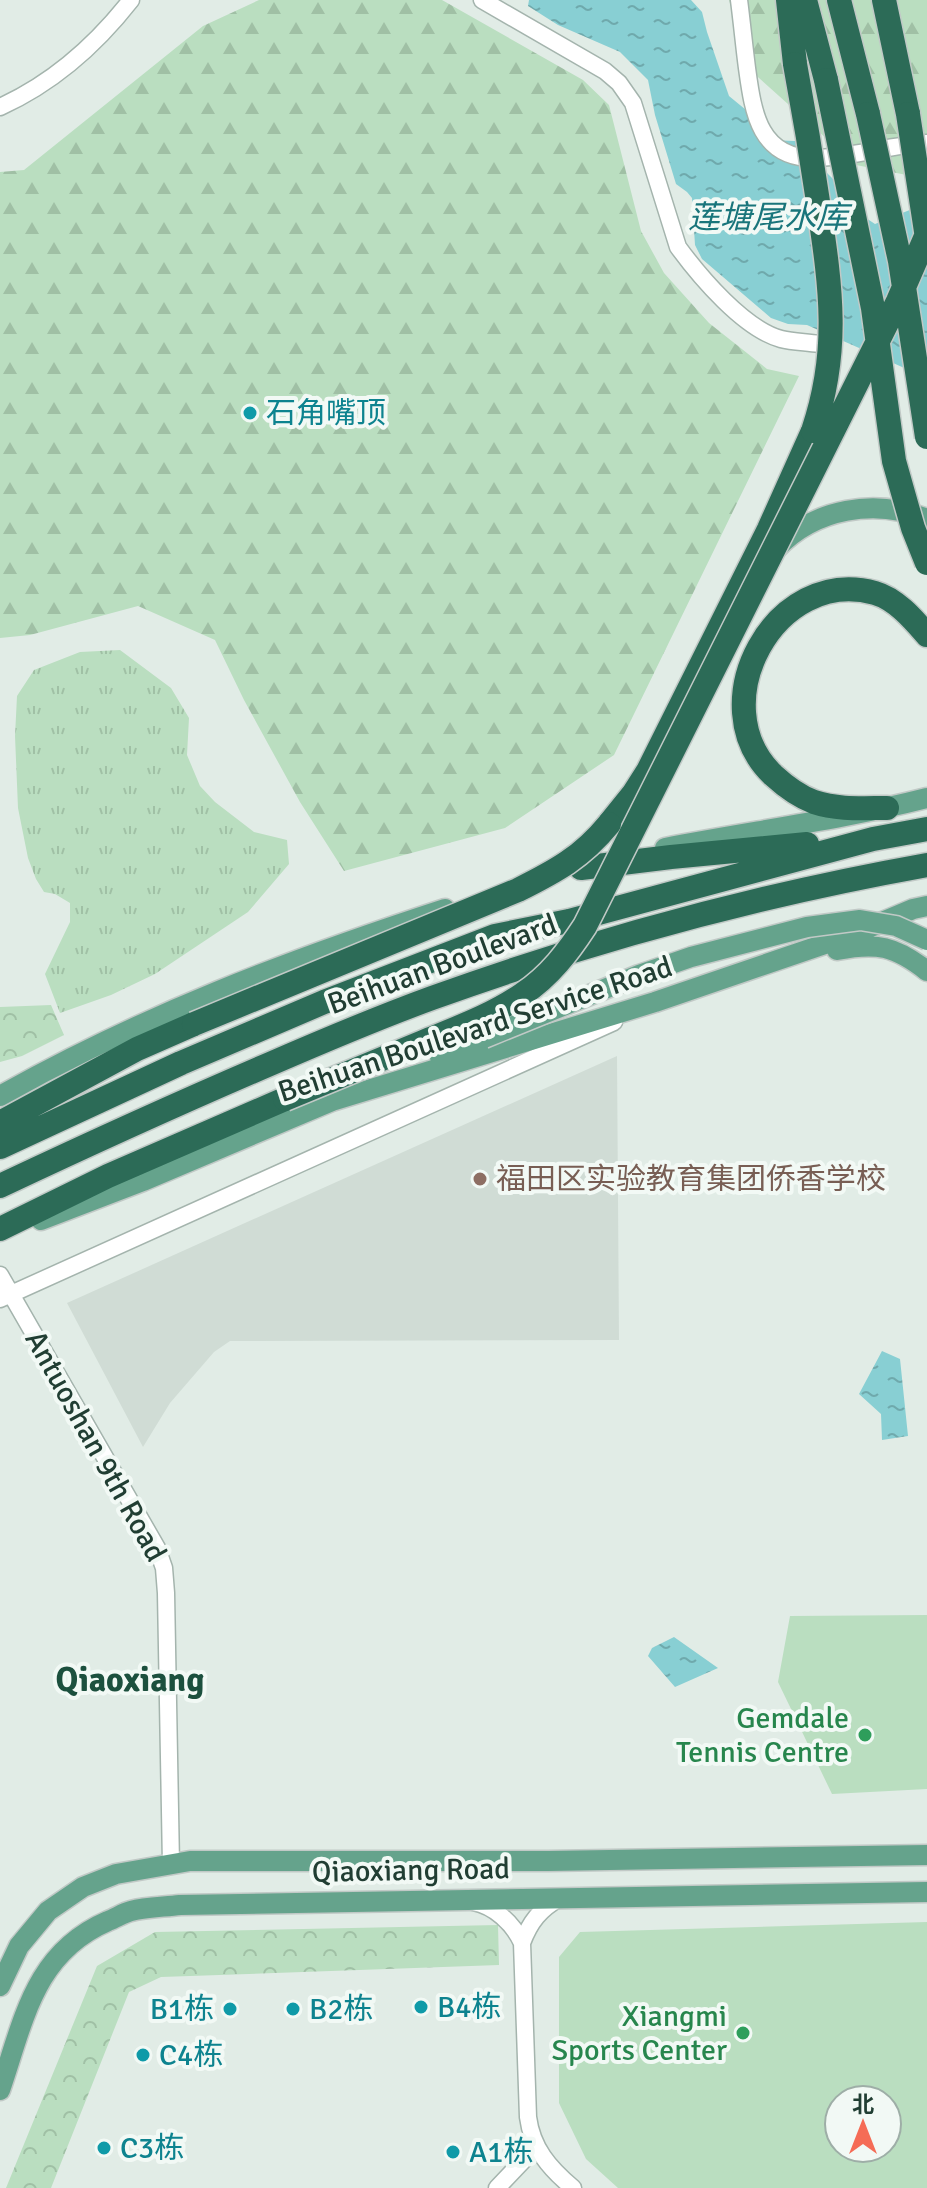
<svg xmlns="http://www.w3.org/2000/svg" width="927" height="2188" font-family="Signika,'Noto Sans SC',sans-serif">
	<defs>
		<pattern id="grass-tufts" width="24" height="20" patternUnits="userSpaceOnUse" patternTransform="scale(2)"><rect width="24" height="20" fill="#badec0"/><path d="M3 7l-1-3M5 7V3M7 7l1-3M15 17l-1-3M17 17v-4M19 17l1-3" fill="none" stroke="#a0c0a5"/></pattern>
		<pattern id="forest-firs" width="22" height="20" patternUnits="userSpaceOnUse" patternTransform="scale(2)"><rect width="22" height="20" fill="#badec0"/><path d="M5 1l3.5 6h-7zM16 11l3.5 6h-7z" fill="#a0c0a5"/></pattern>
		<pattern id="park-crowns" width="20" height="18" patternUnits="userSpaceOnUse" patternTransform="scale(2)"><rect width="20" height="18" fill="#badec0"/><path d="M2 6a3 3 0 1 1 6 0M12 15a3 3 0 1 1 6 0" fill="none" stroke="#a0c0a5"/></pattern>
		<pattern id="water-ripples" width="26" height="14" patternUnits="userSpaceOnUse" patternTransform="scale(2)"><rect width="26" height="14" fill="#88cfd3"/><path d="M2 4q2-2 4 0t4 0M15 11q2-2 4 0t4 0" fill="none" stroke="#6fa9ac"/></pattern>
	</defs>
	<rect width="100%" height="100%" fill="#e1ece6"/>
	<path fill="#d0dcd5" d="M 617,1056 L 619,1340 L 230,1341 L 214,1352 L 170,1403 L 143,1447 L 67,1303 Z"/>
	<path fill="url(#grass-tufts)" d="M 120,650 L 171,688 L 189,718 L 187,755 L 200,786 L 215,802 L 254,832 L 287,840 L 289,864 L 248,912 L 155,974 L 111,995 L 60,1013 L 45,974 L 70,922 L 70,903 L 55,894 L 44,892 L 36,879 L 28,858 L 18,808 L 15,736 L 17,696 L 34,670 L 80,652 Z"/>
	<path fill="url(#forest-firs)" d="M 259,0 L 442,0 L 583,80 L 609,105 L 641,231 L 664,273 L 709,323 L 767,369 L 799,376 L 614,755 L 505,828 L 344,871 L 300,802 L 244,700 L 215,640 L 138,606 L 30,635 L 0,638 L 0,172 L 24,170 L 203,26 Z
		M 729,0 L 927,0 L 927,179 L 856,165 L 749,69 Z"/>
	<path fill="url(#park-crowns)" d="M 51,1005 L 64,1035 L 22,1056 L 0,1062 L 0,1007 Z
		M 498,1925 L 499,1965 L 161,1977 L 129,1992 L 51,2188 L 6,2188 L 97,1966 L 155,1932 Z"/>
	<path fill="#badec0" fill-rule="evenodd" d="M 927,1615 L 927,1789 L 832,1794 L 778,1682 L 790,1616 Z
		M 927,1922 L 927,2188 L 618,2188 L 586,2159 L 559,2103 L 559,1957 L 580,1932 ZM 839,2100 L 887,2100 L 887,2148 L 839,2148 Z"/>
	<path fill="url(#water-ripples)" d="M 529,0 L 691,0 L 702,12 L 707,32 L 729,96 L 757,119 L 769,140 L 795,141 L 855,201 L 866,218 L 875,224 L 927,203 L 927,378 L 807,325 L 788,324 L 771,318 L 702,259 L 695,245 L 692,198 L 687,192 L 676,184 L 655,115 L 648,80 L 620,52 L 558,25 L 528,6 Z
		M 882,1351 L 900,1359 L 908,1436 L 882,1440 L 881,1414 L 859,1394 Z
		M 674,1637 L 718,1668 L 675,1687 L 648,1656 L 652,1648 Z"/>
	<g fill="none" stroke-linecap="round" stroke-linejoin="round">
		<g stroke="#a4b4ad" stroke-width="19">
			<path id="minor" d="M 482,0 L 605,71 L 619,83 L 633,103 L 678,247 C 700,277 744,329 781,339 C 793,342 806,342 819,344
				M 739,0 C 742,23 744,45 747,68 C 753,112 759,160 817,158 C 854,157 890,145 927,143
				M 0,107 C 53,83 95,46 131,0
				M 0,1275 L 157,1548 L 164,1568 L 166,1593 L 171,1865
				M 0,1299 L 614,1022
				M 560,1898 C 540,1909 530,1922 522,1943 L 528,2117 C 532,2148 549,2168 573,2188
				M 473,1902 C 494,1906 513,1923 522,1943
				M 497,2188 L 536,2147"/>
		</g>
		<g stroke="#c1c9c6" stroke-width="23">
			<path id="major" d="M 776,549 C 815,508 875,498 927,519
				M 665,848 C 752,831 841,820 927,798
				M 837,950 C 877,942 895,946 927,971
				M 440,1057 L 484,1038
				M 0,1096 C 144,1015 289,960 445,909
				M 41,1220 L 143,1181 L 332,1101 L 655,1002 L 854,934 L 913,909 L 927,906
				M 0,1986 L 19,1946 L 48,1911 L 83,1887 L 116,1874 L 190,1861 L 548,1861 L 927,1855
				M 0,2090 C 24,2020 34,1953 108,1921 C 116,1918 123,1913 131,1911 C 146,1907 164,1907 180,1905 L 927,1892"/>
		</g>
		<g stroke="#c1c9c6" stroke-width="27">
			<path id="highway" d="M 788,0 L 795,64
				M 805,0 L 826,80
				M 839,0 L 868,114
				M 884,0 L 908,114
				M 887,808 C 863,808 838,810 814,802 C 798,796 785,786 773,775 C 700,705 775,565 875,593 C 896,599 913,619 927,635
				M 609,824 L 634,793 L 648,771 L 769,529 L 813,431
				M 581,868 L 671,857 L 807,844
				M 0,1123 L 137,1049 L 194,1024
				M 0,1147 L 181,1063 L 324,1002 L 495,936 L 569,921 L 873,839 L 927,829
				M 0,1186 C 89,1144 179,1103 270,1064 C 323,1041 377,1018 432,998 C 593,940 759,895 927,865
				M 0,1229 L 108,1176 L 285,1099"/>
		</g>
		<use href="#minor" stroke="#fff" stroke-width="16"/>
		<use href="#major" stroke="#65a38c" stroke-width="20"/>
		<use href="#highway" stroke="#2c6b57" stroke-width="24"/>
		<g stroke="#c1c9c6" stroke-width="23" stroke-linecap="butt">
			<path id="major-bridge" d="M 484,1038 L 639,975 L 691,957 L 807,927 L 860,920 L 896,926 L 927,940"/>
		</g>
		<g stroke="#c1c9c6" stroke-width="27" stroke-linecap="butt">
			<path id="highway-bridge" d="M 795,64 C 804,112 812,160 819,208 C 831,289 840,351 813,431
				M 826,80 L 873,308 L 894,461 L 913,528 L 927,563
				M 868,114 L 900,261 L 927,437
				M 908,114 L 927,238
				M 194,1024 L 518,890 C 556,871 582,857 609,824
				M 285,1099 C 331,1080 377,1061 423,1042 C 457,1028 493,1015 523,994 C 550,976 568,952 585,926 L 898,301 L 927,234"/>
		</g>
		<use href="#major-bridge" stroke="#65a38c" stroke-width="20"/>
		<use href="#highway-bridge" stroke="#2c6b57" stroke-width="24"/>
	</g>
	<g fill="#0f9aa8" stroke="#f2f9f5" stroke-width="3">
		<circle cx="250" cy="413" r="8"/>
		<circle cx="421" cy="2007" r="8"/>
		<circle cx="230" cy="2009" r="8"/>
		<circle cx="293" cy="2009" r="8"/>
		<circle cx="143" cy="2055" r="8"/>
		<circle cx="104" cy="2148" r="8"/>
		<circle cx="453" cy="2152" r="8"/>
	</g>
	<circle fill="#8d6e63" stroke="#f2f9f5" stroke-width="3" cx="480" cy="1179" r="8"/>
	<g fill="#2e9e5b" stroke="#f2f9f5" stroke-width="3">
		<circle cx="865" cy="1735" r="8"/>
		<circle cx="743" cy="2033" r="8"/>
	</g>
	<g text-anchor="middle" stroke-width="8" stroke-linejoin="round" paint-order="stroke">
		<g font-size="30" fill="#0d838f" stroke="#f2f9f5" text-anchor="start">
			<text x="266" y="423">石角嘴顶</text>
			<text x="437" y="2017">B4栋</text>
			<text x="214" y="2019" text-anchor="end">B1栋</text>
			<text x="309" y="2019">B2栋</text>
			<text x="159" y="2065">C4栋</text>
			<text x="120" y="2158">C3栋</text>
			<text x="469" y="2162">A1栋</text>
		</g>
		<g font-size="30" fill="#213e33" stroke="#f2f9f5">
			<text transform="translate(442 964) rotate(-20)" y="10">Beihuan Boulevard</text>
			<text transform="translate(475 1029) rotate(-18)" y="10">Beihuan Boulevard Service Road</text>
			<text transform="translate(96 1446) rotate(61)" y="10">Antuoshan 9th Road</text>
			<text transform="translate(411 1870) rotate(-1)" y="10">Qiaoxiang Road</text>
		</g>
		<g font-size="30" fill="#785e54" stroke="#f2f9f5" text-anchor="start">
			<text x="496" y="1189">福田区实验教育集团侨香学校</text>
		</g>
		<g font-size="30" fill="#27864d" stroke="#f2f9f5" text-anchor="end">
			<text x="849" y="1728">Gemdale<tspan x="849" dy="34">Tennis Centre</tspan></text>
			<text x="727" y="2026">Xiangmi<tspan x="727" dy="34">Sports Center</tspan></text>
		</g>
		<g font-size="32" font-style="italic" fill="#19757b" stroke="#f2f9f5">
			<text x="768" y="228">莲塘尾水库</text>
		</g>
		<g font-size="34" font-weight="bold" fill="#1c503e" stroke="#f2f9f5">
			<text x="130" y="1691">Qiaoxiang</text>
		</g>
	</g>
	<g transform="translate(863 2124)"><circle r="38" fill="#f2f9f5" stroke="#9eaea7" stroke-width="2"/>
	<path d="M0-6L14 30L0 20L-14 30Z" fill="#f56c56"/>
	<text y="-12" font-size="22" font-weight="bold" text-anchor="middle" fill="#213e33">北</text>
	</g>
</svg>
